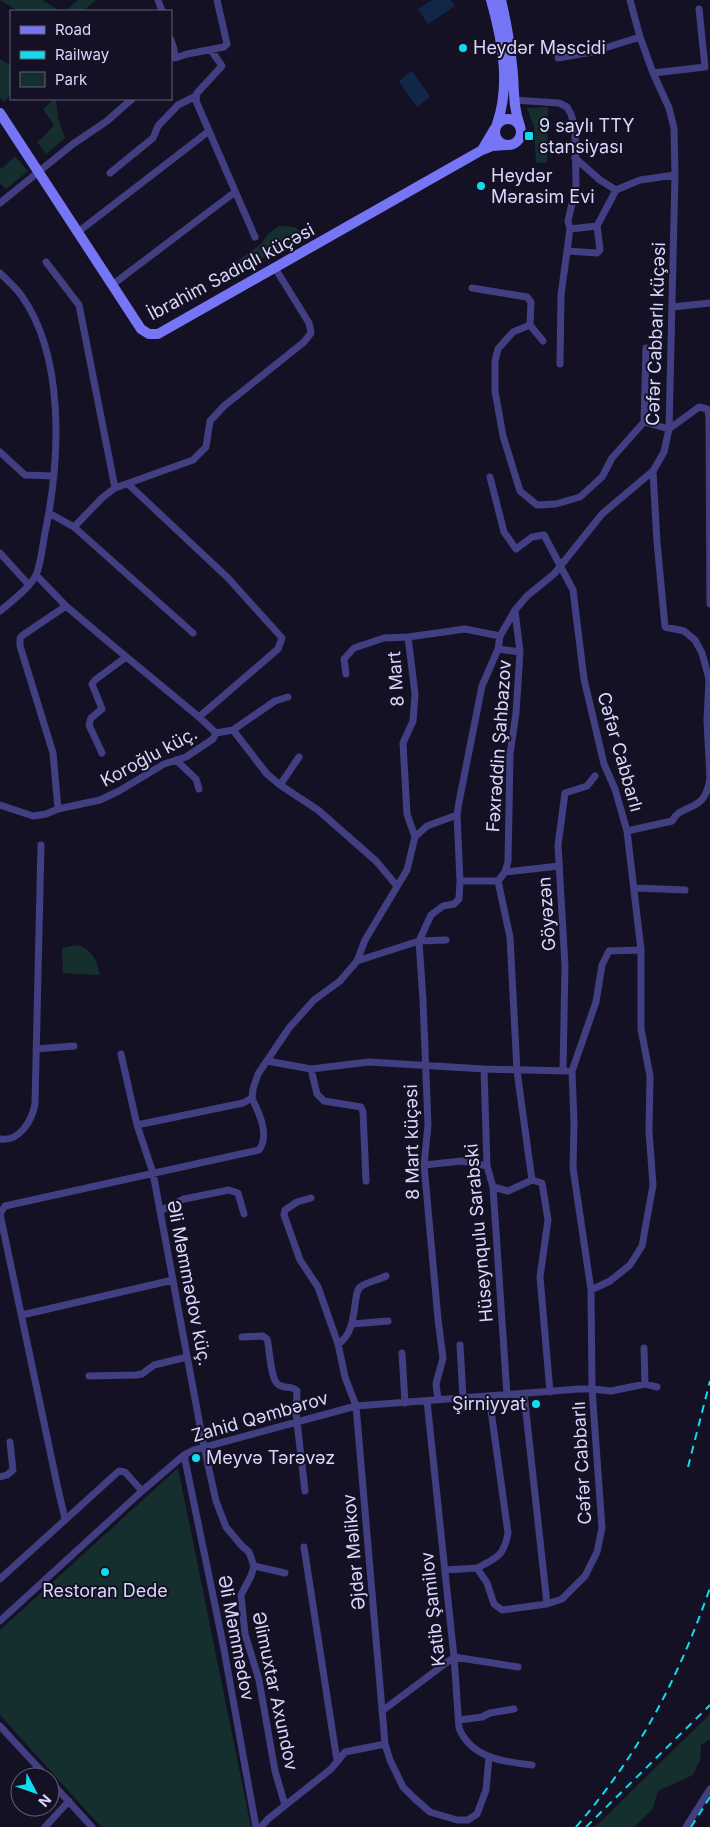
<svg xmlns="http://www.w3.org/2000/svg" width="710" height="1827" font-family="Inter,sans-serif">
	<rect width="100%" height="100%" fill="#141125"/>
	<path fill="#142f2e" d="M 0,0 L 42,0 L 60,11 L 18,11 Z
		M 78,0 L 96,0 L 83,11 L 66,11 Z
		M 0,59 L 11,66 L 11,92 L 5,102 L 0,98 Z
		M 54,99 L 56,99 L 58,119 L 65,138 L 46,154 L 37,142 L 45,135 L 54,125 L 43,109 Z
		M 548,107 L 547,162 L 536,163 L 534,127 L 527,108 Z
		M 15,156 L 28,171 L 6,189 L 0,183 L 0,167 L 2,169 Z
		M 279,226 L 294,227 L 305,234 L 221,282 L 218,275 L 261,244 L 269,233 Z
		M 78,945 C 93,951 96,959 100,975 L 63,973 L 62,948 Z
		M 178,1468 L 251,1827 L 101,1827 L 0,1715 L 0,1630 Z
		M 710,1714 L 710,1739 L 701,1745 L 700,1760 L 693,1775 L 658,1791 L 652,1810 L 634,1827 L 595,1827 Z"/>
	<path fill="#122748" d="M 432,0 L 451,0 L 455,6 L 428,24 L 418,9 Z
		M 412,71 L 430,97 L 417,107 L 399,81 Z"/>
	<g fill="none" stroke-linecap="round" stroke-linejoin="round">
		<path stroke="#413f81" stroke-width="7" d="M 158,0 L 162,11
			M 171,40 L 174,49 L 175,58
			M 211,50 L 222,66 L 197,93 L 196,101 L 255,237
			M 175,58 L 187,54 L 224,47 L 227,44 L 217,0
			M 558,58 L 592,52 L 640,37
			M 653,73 L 705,67 L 699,9
			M 513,100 L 559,103 L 567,107 L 571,114 L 575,129 L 576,186 L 568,221 L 570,229 L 561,295 L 560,364
			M 575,158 L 600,180 L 616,190
			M 110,173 L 153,138 L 158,126 L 178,105 L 196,96
			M 0,203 L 73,144 L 107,121 L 132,99
			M 570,229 L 597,226
			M 78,232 L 209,131
			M 567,251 L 597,253 L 600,250 L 597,226 L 616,190 L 640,180 L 675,175
			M 46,262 L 79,305 L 115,488
			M 0,273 C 7,280 15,287 21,295 C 65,356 60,458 46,528 C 43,540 41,567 35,577 C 27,590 12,601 0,611
			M 112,285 L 235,192
			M 472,288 L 527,297 L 531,302 L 530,325
			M 672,307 L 710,303
			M 543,341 L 530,325 L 513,332 L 498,349 L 495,361 L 495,391 L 503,436 L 520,491 L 537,505 L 556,504 L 580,497 L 602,477 L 612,458 L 644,422 L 646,348
			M 644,422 L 669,429 L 699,407 L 707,409 L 709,416 L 710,604
			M 0,452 L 25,475 L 54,476
			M 653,471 L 657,542 L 665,627 L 684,631 L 695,640 L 702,653 L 709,679 L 707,721 L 710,778
			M 490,477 L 504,532 L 516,549 L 532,537 L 544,535 L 573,590 L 584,679 L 604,764 L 615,789 L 627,831 L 641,950 L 641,1029 L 650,1076 L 649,1131 L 653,1185 L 642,1246 L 630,1265 L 610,1281 L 591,1290
			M 128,484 L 228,578 L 282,638 L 278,649 L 199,717
			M 49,513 L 74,527 L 193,633
			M 74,527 L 103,497 L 115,488 L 193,460 L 206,447 L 210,421 L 224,406 L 304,342 L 311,333 L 309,323 L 275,268
			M 0,553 L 29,585
			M 36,575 L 66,606 L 106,640 L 199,717 L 216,733
			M 498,649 L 520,652
			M 346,674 L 344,659 L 354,648 L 384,638 L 408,637
			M 233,730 L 275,701 L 288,697
			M 102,753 L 89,725 L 91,718 L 102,709 L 92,684 L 95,680 L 126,657
			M 176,760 L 196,779 L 199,789
			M 280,785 L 299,757
			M 0,805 L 33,816 L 46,814 L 58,809 L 100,800 L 119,791 L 164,764 L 186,757 L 213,739 L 216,733 L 233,730 L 267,774 L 280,785 L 318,810 L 376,861 L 397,886
			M 58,809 L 53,753 L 20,646 L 20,638 L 23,635 L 66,606
			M 627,831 L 672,821 C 683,801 705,815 710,778
			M 415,837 L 407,814 L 403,743 L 413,721 L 415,694 L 408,637 L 465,629 L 500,636
			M 505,872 L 559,866
			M 498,881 L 505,872 L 508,862 L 510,754 L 516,713 L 520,652 L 515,611
			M 635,888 L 685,890
			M 357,961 L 419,941 L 446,940
			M 36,1049 L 74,1046
			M 121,1054 L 137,1125 L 153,1173 L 204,1447 L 216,1501 L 226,1527 L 241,1545 L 249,1552 L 254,1566 L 251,1576 L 241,1595 L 245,1634 L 259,1680 L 275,1771 L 285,1805
			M 267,1061 L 311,1069 L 369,1062 L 484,1069 L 567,1071
			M 311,1069 L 317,1094 L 324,1101 L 361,1107 L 363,1112 L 366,1181
			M 484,1069 L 487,1166 L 493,1187 L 507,1395
			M 563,1071 L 565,966 L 558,845 L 565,793 L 587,786 L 595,776
			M 137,1125 L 243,1103 L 252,1098 L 253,1089 L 258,1074 L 289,1028 L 314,1000 L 340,981 L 357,961 L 365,940 L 407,870 L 415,837 L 427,826 L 457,815
			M 0,1139 C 20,1142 32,1120 35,1104 L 41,845
			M 424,1165 L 462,1161 L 487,1166
			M 532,1180 L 517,1071 L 510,937 L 498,881 L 460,881 L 457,815 L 459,802 L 482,686 L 498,649 L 500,636 L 515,610 L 527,596 L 554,574 L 602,514 L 653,471 L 664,452 L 669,429 L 675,175 L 674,128 L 669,108 L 653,73 L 640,37 L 630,0
			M 532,1180 L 542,1183 L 548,1220 L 540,1277 L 550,1392
			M 493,1187 L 508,1191 L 532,1180
			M 311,1198 L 297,1202 L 285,1210 L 284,1215 L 300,1260 L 318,1287 L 338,1344 L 345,1377 L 356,1406 L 385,1744 L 390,1760 L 403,1787 L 414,1798 L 430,1812 L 457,1820 L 468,1820 L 477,1814 L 486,1790 L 489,1757
			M 160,1211 L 184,1199 L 229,1190 L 238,1193 L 244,1214
			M 0,1214 L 5,1206 L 259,1150 C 270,1135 259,1113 252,1098
			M 0,1214 L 58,1489 L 65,1519
			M 22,1315 L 173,1280
			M 352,1324 L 388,1321
			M 242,1337 L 263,1336 L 267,1339 C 270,1348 270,1381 279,1385 C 285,1389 292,1385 297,1391 L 296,1413 L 305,1491
			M 338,1344 C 359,1331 352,1294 360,1287 C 367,1282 378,1280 386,1276
			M 460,1345 L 463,1398
			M 644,1348 L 645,1384
			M 402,1353 L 405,1403
			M 89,1376 L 136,1375 L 142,1374 L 154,1365 L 187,1357
			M 524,1394 L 547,1604
			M 438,1400 L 436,1384 L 443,1358 L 438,1319 L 424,1165 L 428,1125 L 423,1000 L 419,941 L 431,915 L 443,906 L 454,904 L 459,899 L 460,881
			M 427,1401 L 454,1657 L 459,1728 C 471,1758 504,1762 532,1765
			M 184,1455 L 223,1644 L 256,1827
			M 0,1477 L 7,1475 L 13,1470 L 10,1442
			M 304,1547 L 337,1761
			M 254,1566 L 285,1573
			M 477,1568 C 497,1558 504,1556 508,1533 L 489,1396
			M 445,1570 L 477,1568 L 487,1583 L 494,1604 L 502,1610 L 547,1604 L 562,1599 L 585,1576 L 597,1552 L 602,1528 L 592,1389 L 591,1290 L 573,1168 L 574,1123 L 572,1071 L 596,1002 L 602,965 L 609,951 L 641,950
			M 0,1579 L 119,1471 L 125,1472 L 142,1491
			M 0,1621 L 142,1491 L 184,1455 L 194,1450 L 356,1406 L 579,1389 L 592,1389 L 611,1391 L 645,1384 L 657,1387
			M 382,1711 L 454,1657 L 518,1667
			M 459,1720 L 482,1717 L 490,1713 L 514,1709
			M 0,1726 L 47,1777
			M 50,1781 L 92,1827
			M 45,1827 L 69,1801
			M 261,1827 L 268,1819 L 331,1769 L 345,1752 L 385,1744
			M 686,1827 L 710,1789"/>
		<path stroke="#7675f6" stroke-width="10" d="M 491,0 C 502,39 511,84 497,124
			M 501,0 C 506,21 510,43 512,65 C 515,87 512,104 520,126
			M 0,113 L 141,329 L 149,334 L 158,334 L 482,150
			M495 132a13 13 0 1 1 26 0a13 13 0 1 1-26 0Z
			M 495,128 L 482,150 L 492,146 L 506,145"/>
		<path stroke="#10dcf0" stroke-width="2" stroke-dasharray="8 6" stroke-linecap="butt" d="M 688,1467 L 710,1381
			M 576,1827 C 640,1753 678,1679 710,1588
			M 586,1827 L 710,1705
			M 691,1827 L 710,1797"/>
	</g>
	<g fill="#10dcf0" stroke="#141125" stroke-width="2">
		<circle cx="463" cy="48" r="5"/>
		<rect x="524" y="131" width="10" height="10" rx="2.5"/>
		<circle cx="481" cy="186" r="5"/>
		<circle cx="536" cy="1404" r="5"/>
		<circle cx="196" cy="1458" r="5"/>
		<circle cx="105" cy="1572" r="5"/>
	</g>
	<g text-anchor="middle" stroke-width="4" stroke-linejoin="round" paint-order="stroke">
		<g font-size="18" fill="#dbd7fc" stroke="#141125" text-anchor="start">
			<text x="473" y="54">Heydər Məscidi</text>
			<text x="539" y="132">9 saylı TTY<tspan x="539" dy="21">stansiyası</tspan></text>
			<text x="491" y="182">Heydər<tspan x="491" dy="21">Mərasim Evi</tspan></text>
			<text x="526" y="1410" text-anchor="end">Şirniyyat</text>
			<text x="206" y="1464">Meyvə Tərəvəz</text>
			<text x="105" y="1597" text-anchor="middle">Restoran Dede</text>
		</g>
		<g font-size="18" fill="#dbd7fc" stroke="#141125">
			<text transform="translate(231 272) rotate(-28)" y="6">İbrahim Sadıqlı küçəsi</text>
			<text transform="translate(656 334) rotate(-88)" y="6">Cəfər Cabbarlı küçəsi</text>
			<text transform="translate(396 679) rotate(-94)" y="6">8 Mart</text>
			<text transform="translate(499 746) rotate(-86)" y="6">Fəxrəddin Şahbazov</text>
			<text transform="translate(620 752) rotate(74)" y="6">Cəfər Cabbarlı</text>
			<text transform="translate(149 757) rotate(-28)" y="6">Koroğlu küç.</text>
			<text transform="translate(547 914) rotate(-94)" y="6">Göyəzən</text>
			<text transform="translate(412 1142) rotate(-91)" y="6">8 Mart küçəsi</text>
			<text transform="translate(479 1233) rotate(-95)" y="6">Hüseynqulu Sarabski</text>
			<text transform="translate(189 1283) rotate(79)" y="6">Əli Məmmədov küç.</text>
			<text transform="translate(260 1417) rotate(-16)" y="6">Zahid Qəmbərov</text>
			<text transform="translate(582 1463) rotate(-93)" y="6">Cəfər Cabbarlı</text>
			<text transform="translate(354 1552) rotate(-95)" y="6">Əjdər Məlikov</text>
			<text transform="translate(433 1609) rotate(-96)" y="6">Katib Şamilov</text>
			<text transform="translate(236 1638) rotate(79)" y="6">Əli Məmmədov</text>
			<text transform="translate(275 1691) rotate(78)" y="6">Əlimuxtar Axundov</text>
		</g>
	</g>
	<rect x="10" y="10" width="162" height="90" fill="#141125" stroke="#64607b"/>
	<rect x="20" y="26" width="25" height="8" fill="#7675f6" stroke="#64607b"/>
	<text x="55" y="35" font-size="15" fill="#dbd7fc">Road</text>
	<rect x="20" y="51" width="25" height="8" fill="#10dcf0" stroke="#64607b"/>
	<text x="55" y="60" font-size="15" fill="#dbd7fc">Railway</text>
	<rect x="20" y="72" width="25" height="15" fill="#142f2e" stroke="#64607b"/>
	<text x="55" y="85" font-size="15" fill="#dbd7fc">Park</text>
	<g transform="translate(35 1792) rotate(131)"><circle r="24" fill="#141125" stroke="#64607b"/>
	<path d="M0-4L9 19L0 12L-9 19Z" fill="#10dcf0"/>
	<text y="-8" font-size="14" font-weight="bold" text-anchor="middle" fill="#dbd7fc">N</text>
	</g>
</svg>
